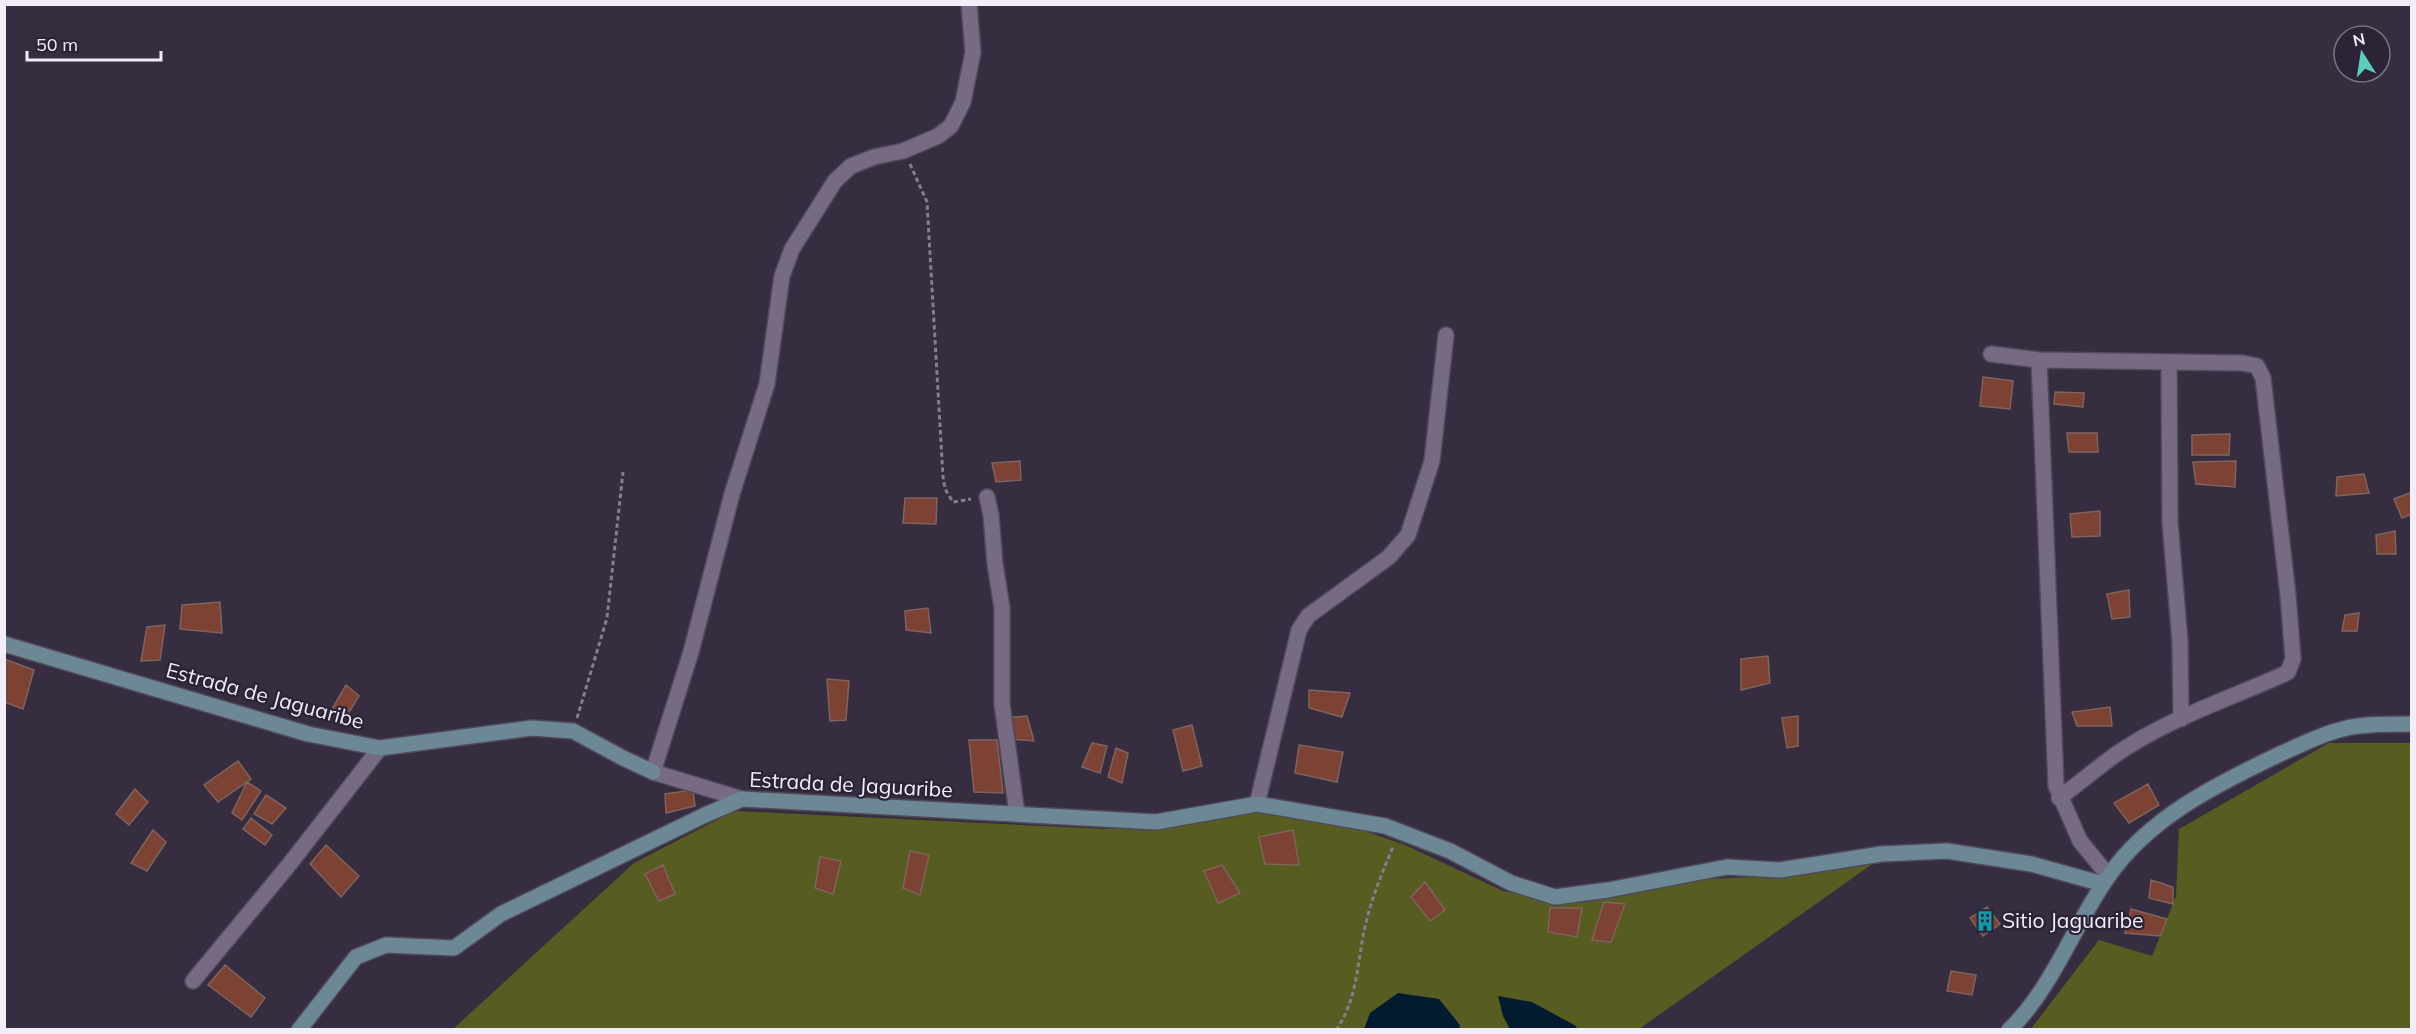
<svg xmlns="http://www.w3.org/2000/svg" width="2416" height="1034" font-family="Mulish,sans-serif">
	<rect width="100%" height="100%" fill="#362d40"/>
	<path fill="#575d20" d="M 2329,743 L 2411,743 L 2411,1029 L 2030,1030 L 2099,940 L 2152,956 L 2176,896 L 2179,829 Z
		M 734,811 L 1106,829 L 1253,811 L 1342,823 L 1405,845 L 1503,891 L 1555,901 L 1708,879 L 1782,876 L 1878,860 L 1639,1029 L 452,1030 L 634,863 Z"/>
	<path fill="#031b2f" d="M 1398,993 L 1439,999 L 1460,1025 L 1459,1029 L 1364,1029 L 1370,1013 Z
		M 1498,996 L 1532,1002 L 1576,1026 L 1577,1029 L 1510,1029 L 1503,1016 Z"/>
	<path fill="#7c4234" stroke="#7f645d" stroke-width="1.5" d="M 1983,377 L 2013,381 L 2010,409 L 1980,406 Z
		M 2055,392 L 2084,393 L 2083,407 L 2054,404 Z
		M 2067,433 L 2097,433 L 2098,452 L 2069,452 Z
		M 2230,434 L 2229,455 L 2192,455 L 2192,435 Z
		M 1020,461 L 1021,480 L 996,482 L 992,463 Z
		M 2236,461 L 2235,487 L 2196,484 L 2193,462 Z
		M 2364,474 L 2369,493 L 2336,496 L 2337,477 Z
		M 2412,492 L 2412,514 L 2402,518 L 2394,499 Z
		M 905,498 L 937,498 L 936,524 L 903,523 Z
		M 2100,511 L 2100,536 L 2072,537 L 2070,514 Z
		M 2395,531 L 2396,554 L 2377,554 L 2376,535 Z
		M 2129,590 L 2130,617 L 2112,619 L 2107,594 Z
		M 220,602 L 222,633 L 180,629 L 182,605 Z
		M 928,608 L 931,633 L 906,630 L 905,611 Z
		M 2359,613 L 2357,631 L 2342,631 L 2345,615 Z
		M 165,625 L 160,660 L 141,661 L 147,627 Z
		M 1768,656 L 1770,683 L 1741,690 L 1741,659 Z
		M 4,659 L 34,670 L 23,709 L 4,702 Z
		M 827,679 L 849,681 L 846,720 L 830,721 Z
		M 346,685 L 359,696 L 346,717 L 331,711 Z
		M 1309,690 L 1350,693 L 1342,717 L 1309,708 Z
		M 2110,707 L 2112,726 L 2077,726 L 2072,712 Z
		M 1027,716 L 1034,741 L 1010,739 L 1005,718 Z
		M 1798,716 L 1798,746 L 1787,748 L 1782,718 Z
		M 1192,725 L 1202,766 L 1183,771 L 1173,730 Z
		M 969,740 L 997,740 L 1003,793 L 974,792 Z
		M 1092,743 L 1107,746 L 1100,773 L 1082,767 Z
		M 1299,745 L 1343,752 L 1337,782 L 1295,773 Z
		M 1116,748 L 1128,753 L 1122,783 L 1108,777 Z
		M 238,761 L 251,779 L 218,802 L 204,785 Z
		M 247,782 L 261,791 L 242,820 L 232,813 Z
		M 2148,784 L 2159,805 L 2129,823 L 2114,803 Z
		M 135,789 L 148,802 L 129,825 L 116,814 Z
		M 693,790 L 695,806 L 666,813 L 665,794 Z
		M 266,795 L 286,808 L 272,824 L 254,814 Z
		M 251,818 L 272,835 L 265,845 L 243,829 Z
		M 153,830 L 166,842 L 147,871 L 131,863 Z
		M 1293,830 L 1299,865 L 1265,864 L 1259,837 Z
		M 326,845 L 359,876 L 341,897 L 310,864 Z
		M 910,851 L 929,855 L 920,895 L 903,888 Z
		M 820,857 L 841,861 L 833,894 L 815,888 Z
		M 663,865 L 675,894 L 659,901 L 645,874 Z
		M 1222,865 L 1240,893 L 1218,903 L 1204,871 Z
		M 2151,880 L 2173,887 L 2173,904 L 2149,898 Z
		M 1425,882 L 1445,910 L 1430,921 L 1411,897 Z
		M 1604,902 L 1625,904 L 1611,942 L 1592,940 Z
		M 1987,907 L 2000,924 L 1983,936 L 1970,918 Z
		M 1550,908 L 1582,908 L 1577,937 L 1548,932 Z
		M 2131,909 L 2167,919 L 2160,936 L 2125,933 Z
		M 225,965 L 265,998 L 251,1017 L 208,985 Z
		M 1951,971 L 1976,975 L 1972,995 L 1947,991 Z"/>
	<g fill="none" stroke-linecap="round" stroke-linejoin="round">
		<g stroke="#51495a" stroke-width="18">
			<path id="street" d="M 1991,354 L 2039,360 L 2243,363 L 2257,366 L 2263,378 L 2288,595 L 2293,659 L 2288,672 L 2282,675 C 2226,700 2165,720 2115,755 C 2096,769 2078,784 2059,798
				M 2039,360 L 2056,786 L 2080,841 L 2108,875
				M 2169,362 L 2170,522 L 2180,642 L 2181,719
				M 987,497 L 991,515 L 995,564 L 1002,608 L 1002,704 L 1017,814
				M 742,799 L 653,772 L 691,652 L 732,494 L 767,384 L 782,276 L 792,249 L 835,181 L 851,166 L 874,157 L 903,151 L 938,136 L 951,126 L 963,102 L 973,52 L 969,4
				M 1257,804 L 1299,630 L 1308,616 L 1389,557 L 1408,535 L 1432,461 L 1446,335
				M 193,981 L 288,866 L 380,748"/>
		</g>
		<g stroke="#51495a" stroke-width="18">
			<path id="secondary" d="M 4,644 L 308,734 L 380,748 L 532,728 L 573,731 L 623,758 L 653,772
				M 299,1030 L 356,957 L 386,945 L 454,948 L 501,914 L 705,815 L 742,799 L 1156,822 L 1257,804 L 1385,826 L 1450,851 L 1511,883 L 1555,897 L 1608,890 L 1727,867 L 1780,870 L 1881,854 L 1947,851 L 2031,864 L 2103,884
				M 2009,1030 C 2052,989 2074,925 2108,877 C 2148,818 2217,784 2280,754 C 2301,745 2321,734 2343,729 C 2365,723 2389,725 2412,724"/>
		</g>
		<path stroke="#867e8f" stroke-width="3" stroke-dasharray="4.5 3" stroke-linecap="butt" d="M 910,164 L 927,202 L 943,477 L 945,489 L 953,502 L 971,499
			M 577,718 L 607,618 L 623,472
			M 1336,1030 C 1358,999 1357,962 1365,927 C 1371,899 1382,873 1393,847"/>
		<use href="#street" stroke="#766b82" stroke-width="15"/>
		<use href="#secondary" stroke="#6b8894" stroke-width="15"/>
	</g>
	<defs>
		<g id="building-bare" transform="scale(1.62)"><path d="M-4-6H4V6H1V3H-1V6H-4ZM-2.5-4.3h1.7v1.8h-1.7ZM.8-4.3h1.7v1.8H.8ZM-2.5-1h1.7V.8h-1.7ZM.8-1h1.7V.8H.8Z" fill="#0f9aa8" stroke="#2c2336" stroke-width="2.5" paint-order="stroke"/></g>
	</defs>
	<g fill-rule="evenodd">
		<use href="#building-bare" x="1985" y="921"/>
	</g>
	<g text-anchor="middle" stroke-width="4.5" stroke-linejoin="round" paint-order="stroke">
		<g font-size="21" fill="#f3edfa" stroke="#2c2336">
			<text transform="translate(265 696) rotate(15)" y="7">Estrada de Jaguaribe</text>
			<text transform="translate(851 785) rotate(3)" y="7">Estrada de Jaguaribe</text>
		</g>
		<g font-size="21" fill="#f3edfa" stroke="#2c2336" text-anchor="start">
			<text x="2002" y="928">Sitio Jaguaribe</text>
		</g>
	</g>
	<rect width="2416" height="1034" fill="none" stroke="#f3edfa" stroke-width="12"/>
	<g transform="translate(2362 54) rotate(348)"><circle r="28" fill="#2c2336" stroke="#7c7484" stroke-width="1.5"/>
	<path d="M0-4.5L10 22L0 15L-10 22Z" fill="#5acebd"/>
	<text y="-9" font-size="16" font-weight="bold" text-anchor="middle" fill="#f3edfa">N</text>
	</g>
	<path d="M27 51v9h134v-9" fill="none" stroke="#f3edfa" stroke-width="3"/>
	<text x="36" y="51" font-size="18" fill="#f3edfa" stroke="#2c2336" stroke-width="4.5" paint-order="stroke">50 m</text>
</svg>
